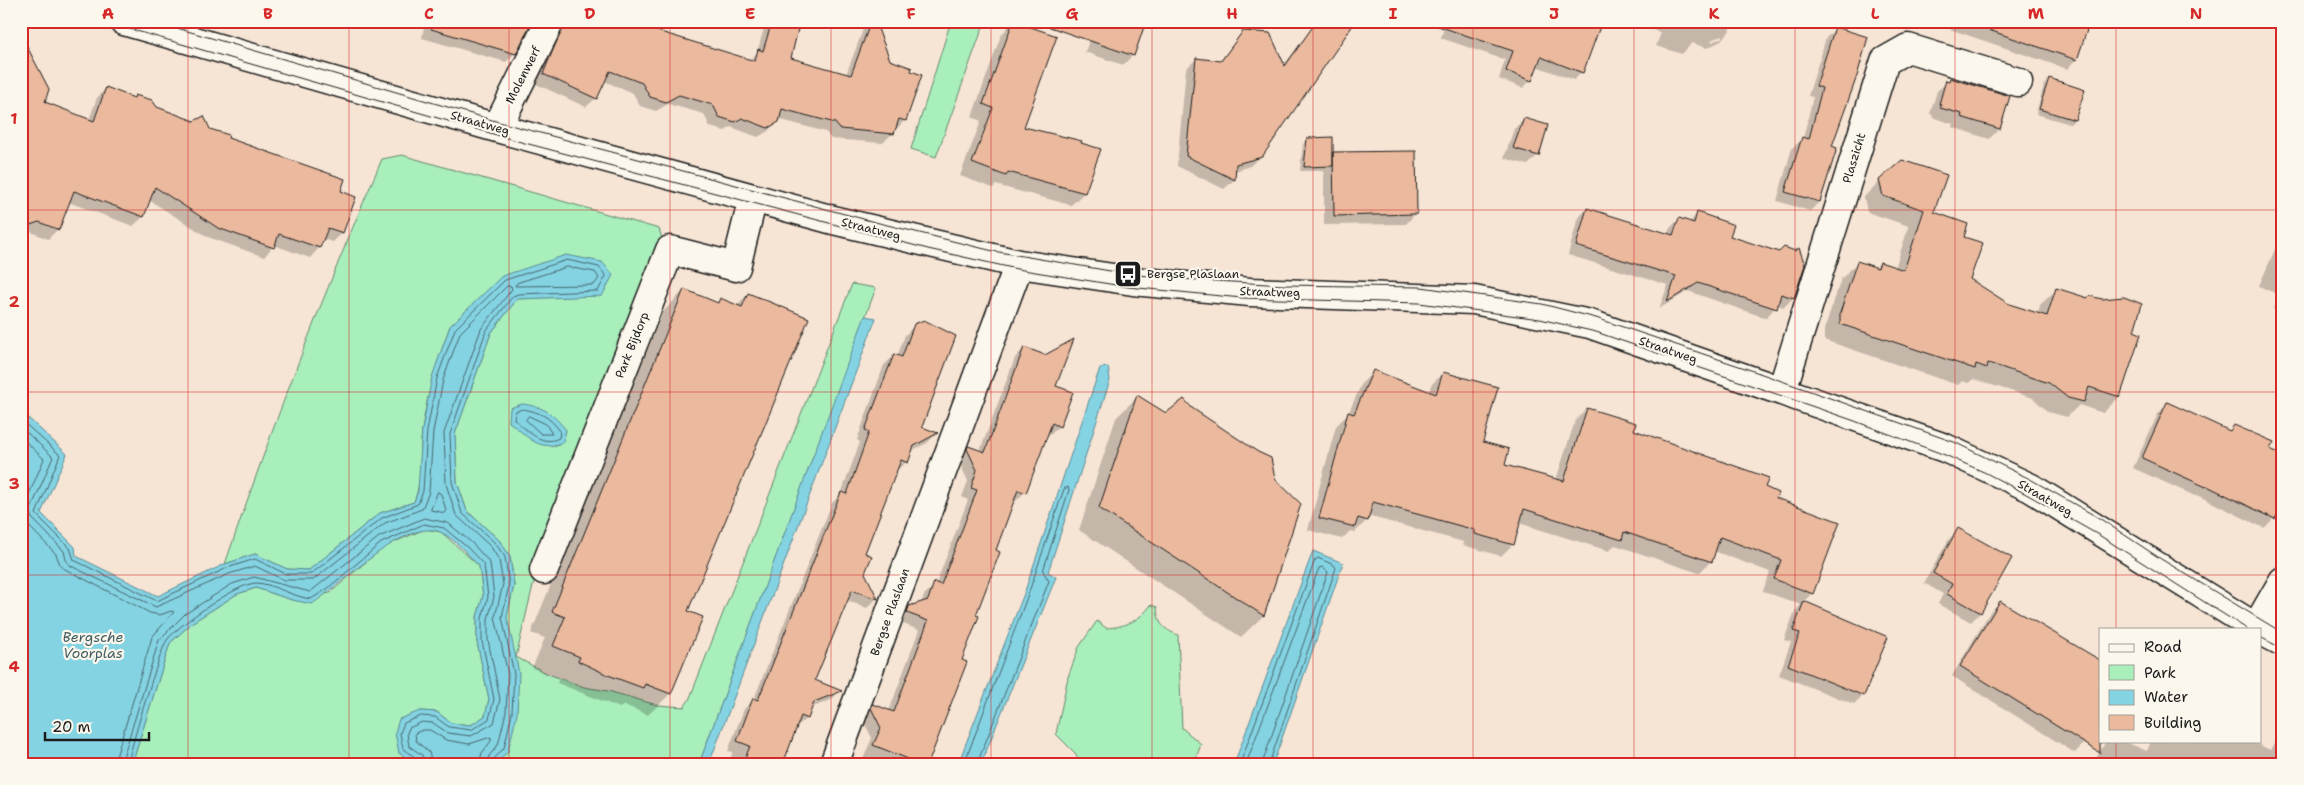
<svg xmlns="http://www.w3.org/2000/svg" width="2304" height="785" font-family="'Shantell Sans',sans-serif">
	<rect width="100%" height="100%" fill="#f6e4d4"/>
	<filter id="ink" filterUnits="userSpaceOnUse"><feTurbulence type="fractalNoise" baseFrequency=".02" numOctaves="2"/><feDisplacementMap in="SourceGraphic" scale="10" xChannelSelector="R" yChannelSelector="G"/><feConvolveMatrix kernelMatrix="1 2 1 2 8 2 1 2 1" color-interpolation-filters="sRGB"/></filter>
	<g filter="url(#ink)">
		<path fill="#a9efbb" stroke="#62866c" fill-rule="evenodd" d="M 951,21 L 985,21 L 936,157 L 911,149 Z
			M 402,155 L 659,229 L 662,238 L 531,572 L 534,581 L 516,657 L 548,674 L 584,687 L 608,691 L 657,705 L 684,707 L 689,700 L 852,284 L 876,288 L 699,764 L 497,764 L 508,751 L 507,617 L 514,585 L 510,556 L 499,540 L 467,511 L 457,482 L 455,434 L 491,333 L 517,299 L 559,297 L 602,262 L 450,326 C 438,360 427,393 422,430 C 419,453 423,479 414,502 L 380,513 L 309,570 L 287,569 L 255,554 L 225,564 C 272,427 324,292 382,159 ZM 509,422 L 566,430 L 563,442 L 552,447 Z
			M 425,529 L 441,532 L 479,566 L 483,596 L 477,617 L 477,642 L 489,699 L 485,716 L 471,725 L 451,723 L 437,712 L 420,711 L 399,753 L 416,764 L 132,764 L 170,643 L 193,622 L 237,594 L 256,588 L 292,600 L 330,593 L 383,547 Z
			M 1151,605 L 1157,607 C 1158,624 1163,629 1178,635 L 1182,728 L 1201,744 L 1194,764 L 1079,764 L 1076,754 L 1056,734 L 1068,677 L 1079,647 L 1097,621 L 1106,628 C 1125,627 1139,621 1151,605 Z"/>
		<path fill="#84d3e3" stroke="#5a8a93" d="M 566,255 L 602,262 L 613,275 L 602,296 L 517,299 L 491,333 L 455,434 L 457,482 L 467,511 L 499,540 L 510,556 L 514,585 L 507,617 L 519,673 L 517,714 L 508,751 L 497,764 L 416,764 L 399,753 L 395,733 L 399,719 L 420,711 L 437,712 L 451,723 L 471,725 L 485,716 L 489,699 L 477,642 L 477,617 L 483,596 L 479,566 C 468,555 456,540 442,533 C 409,514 339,587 312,604 L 292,600 L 256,588 L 237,594 L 193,622 L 170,643 L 132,764 L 21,764 L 21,415 L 27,417 L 67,454 L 41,513 L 75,547 L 76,556 L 158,596 L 225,564 L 255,554 L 287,569 L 309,570 L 380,513 L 414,502 L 418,491 L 422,430 L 432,377 L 450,326 L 502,276 Z
			M 865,316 L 876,318 L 709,764 L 699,764 Z
			M 1108,367 L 1110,380 L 1048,572 L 1056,577 L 981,764 L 958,764 L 1025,591 L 1100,368 Z
			M 522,404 C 545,407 552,413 566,430 L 563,442 C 538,453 528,436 509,422 L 510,408 Z
			M 1313,551 L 1343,563 L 1273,764 L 1234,764 Z"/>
		<path fill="#0003" fill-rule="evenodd" d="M 425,21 L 533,21 L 515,53 L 506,62 L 422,38 Z
			M 553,21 L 634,21 L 632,25 L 749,60 L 757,53 L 766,21 L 799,21 L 790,59 L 846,75 L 864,27 L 870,21 L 874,21 L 905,120 L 883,143 L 831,139 L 826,132 L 778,119 L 768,131 L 758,137 L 731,127 L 725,131 L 710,127 L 704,114 L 668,104 L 656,111 L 640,106 L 633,93 L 604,81 L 596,98 L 586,107 L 534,83 Z
			M 1096,21 L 1133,55 L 1123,65 L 1085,52 Z
			M 1446,21 L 1582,72 L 1574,80 L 1536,66 L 1531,80 L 1523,88 L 1499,79 L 1505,60 L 1441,38 Z
			M 1631,21 L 1732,21 L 1729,32 L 1719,42 L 1707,48 L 1692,43 L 1682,54 L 1656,46 L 1661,33 ZM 1723,35 L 1723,37 L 1712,42 L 1711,40 Z
			M 1926,21 L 2088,21 L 2076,59 L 2067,69 Z
			M 1013,22 L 1023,128 L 1084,193 L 1071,205 L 996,185 L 993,188 L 960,176 L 981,121 L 972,117 L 1001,35 Z
			M 1316,23 L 1261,156 L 1250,166 L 1235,171 L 1234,180 L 1224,189 L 1177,166 L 1186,69 L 1196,59 L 1219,62 L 1243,32 L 1283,66 Z
			M 1836,28 L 1831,147 L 1835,148 L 1819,202 L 1810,211 L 1777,201 L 1792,148 L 1803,139 L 1813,97 L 1808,96 L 1826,38 Z
			M 21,75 L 43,103 L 89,120 L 97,98 L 106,88 L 133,99 L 136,96 L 156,108 L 209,130 L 227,139 L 342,233 L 333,242 L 322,239 L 319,248 L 310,258 L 274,245 L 264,257 L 208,237 L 149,200 L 143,217 L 133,226 L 68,202 L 58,229 L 48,239 L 29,231 L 21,233 Z
			M 1950,80 L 2009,97 L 1999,129 L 1989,139 L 1952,127 L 1953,124 L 1932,117 L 1933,115 L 1930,114 L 1937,91 Z
			M 2049,80 L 2074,120 L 2070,124 L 2036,114 L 2044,85 Z
			M 1524,119 L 1538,155 L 1528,165 L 1504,158 L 1514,129 Z
			M 1308,139 L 1332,155 L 1334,153 L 1415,214 L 1406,224 L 1324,225 L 1324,171 L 1300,171 L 1303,144 Z
			M 1880,181 L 1933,213 L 1963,238 L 1969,279 L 2008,305 L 2038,314 L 2040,305 L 2057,289 L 2132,332 L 2119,397 L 2103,413 L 2079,405 L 2067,417 L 2048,412 L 2033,398 L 1973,379 L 1969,383 L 1962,381 L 1958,385 L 1824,340 L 1824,330 L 1841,279 L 1857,263 L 1875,268 L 1880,263 L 1895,268 L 1909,226 L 1867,212 L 1864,197 Z
			M 1587,209 L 1667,235 L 1670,228 L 1679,219 L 1689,223 L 1697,214 L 1729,237 L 1779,253 L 1796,252 L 1793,298 L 1784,307 L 1777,305 L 1766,318 L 1688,291 L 1659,309 L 1668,285 L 1568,255 L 1578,218 Z
			M 2283,231 L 2283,314 L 2273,309 L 2279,295 L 2259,286 Z
			M 684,290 L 716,304 L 720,300 L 736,306 L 748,294 L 687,612 L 701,618 L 670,694 L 648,715 L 624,705 L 620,708 L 557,683 L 559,678 L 532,668 L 545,638 L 531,633 L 663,312 Z
			M 915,325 L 920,428 L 936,434 L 927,443 L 911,451 L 907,462 L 895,471 L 863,554 L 864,573 L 876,599 L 867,608 L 847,600 L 813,681 L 840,691 L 831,700 L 811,708 L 807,718 L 796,727 L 783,764 L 728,764 L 733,752 L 728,751 L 744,709 L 754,699 L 832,503 L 841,494 L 860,442 L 857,440 L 884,365 L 894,356 L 897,357 L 905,335 Z
			M 1024,348 L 1054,386 L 1059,426 L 1050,435 L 1046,434 L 1025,492 L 1015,502 L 1013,501 L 994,551 L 927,764 L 861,764 L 872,738 L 862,718 L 864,715 L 873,705 L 889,711 L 919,630 L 898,622 L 900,617 L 910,607 L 921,603 L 925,594 L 936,584 L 968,500 L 962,497 L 968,481 L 958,460 L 959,457 L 969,447 L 980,451 L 1015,358 Z
			M 1374,371 L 1429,393 L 1431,385 L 1443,373 L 1482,443 L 1504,466 L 1556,480 L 1575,421 L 1587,409 L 1764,488 L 1775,499 L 1812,593 L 1803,602 L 1886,637 L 1863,695 L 1854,704 L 1779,675 L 1791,642 L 1784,640 L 1795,611 L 1801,605 L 1763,591 L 1770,572 L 1714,551 L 1711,561 L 1699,573 L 1615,545 L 1609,551 L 1519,523 L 1513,544 L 1501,556 L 1463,545 L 1464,542 L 1368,516 L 1367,520 L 1355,532 L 1350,531 L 1342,539 L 1308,530 L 1336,426 L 1348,414 L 1362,383 Z
			M 1137,397 L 1166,415 L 1191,409 L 1300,505 L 1263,616 L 1241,637 L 1079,530 L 1116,418 Z
			M 2167,404 L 2229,431 L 2234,426 L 2269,450 L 2283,504 L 2278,514 L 2264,528 L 2197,495 L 2195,496 L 2133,468 L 2158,414 Z
			M 1958,530 L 2010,558 L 1980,613 L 1971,622 L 1938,604 L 1943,594 L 1924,583 L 1949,539 Z
			M 2000,602 L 2100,663 L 2100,717 L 2084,743 L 2075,753 L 1952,676 L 1990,612 Z
			M 2283,734 L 2283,764 L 2093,764 L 2106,741 L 2123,741 L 2147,751 L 2151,741 L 2251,741 L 2270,750 L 2274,743 Z"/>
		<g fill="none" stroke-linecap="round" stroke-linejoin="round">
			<path stroke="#46656c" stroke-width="1" d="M 567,267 L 595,272 L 599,278 L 594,285 L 515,286 L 517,283 Z
				M 523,409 C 540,412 550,417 560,431 L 559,438 C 541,447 527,430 514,419 L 515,412 Z
				M 529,416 L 546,424 L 552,434 L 541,434 L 526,420 Z
				M 21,420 L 60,455 L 36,514 L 70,548 L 74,560 L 157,601 L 227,568 L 255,559 L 286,574 L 311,574 L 382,518 L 418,504 L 423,491 L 427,431 L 437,378 L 455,329 L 505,280 L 567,260 L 599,267 L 606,276 L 598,291 L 518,294 L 513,296 L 486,331 L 450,434 L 452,482 L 462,513 L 495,543 L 505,557 L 509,585 L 502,617 L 514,674 L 512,713 L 504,748 L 494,759 L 493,764
				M 21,427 L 53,457 L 31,509 L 31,517 L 64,551 L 66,560 L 71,566 L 156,607 L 229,574 L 255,566 L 284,580 L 313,580 L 385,523 L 422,509 L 429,492 L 433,432 L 443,380 L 460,333 L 507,286 L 511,286 L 512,289 L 481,329 L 444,433 L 446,484 L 456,515 L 491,547 L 499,560 L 503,584 L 495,617 L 508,674 L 506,712 L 498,745 L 489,756 L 487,764
				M 21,437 L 44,459 L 24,506 L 23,520 L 56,554 L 61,567 L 150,613 L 160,615 L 171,611 L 174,612 L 152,637 L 114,764
				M 438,492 L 441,494 L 446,510 L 445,513 L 431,510 Z
				M 121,764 L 159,640 L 185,614 L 232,584 L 254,577 L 310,592 L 379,537 L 424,518 L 448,523 L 472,543 L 490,563 L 494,597 L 488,619 L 488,640 L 500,699 L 494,723 L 471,736 L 448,733 L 433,723 L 422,722 L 409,728 L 407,733 L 409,746 L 422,755 L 424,764
				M 128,764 C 129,752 161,647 167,640 C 178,625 238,583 256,583 C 271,583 293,597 311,599 L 327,589 L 381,543 L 424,524 L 444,528 L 468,548 L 484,565 L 488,597 L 482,618 L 482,641 L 494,699 L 489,719 L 471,730 L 449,727 L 435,717 L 421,716 L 404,723 L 400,733 L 403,749 L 416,758 L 418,764
				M 432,764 L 429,752 L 416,741 L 415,733 L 423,730 L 430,730 L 446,740 L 469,744 L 491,737 L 491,741 L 482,753 L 479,764
				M 964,764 L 1029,592 L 1064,489 L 1068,487 L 1069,490 L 1043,571 L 1049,581 L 977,764
				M 1240,764 L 1315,560 L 1318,558 L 1334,565 L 1336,568 L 1269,764
				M 1246,764 L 1319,568 L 1322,567 L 1328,572 L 1262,764"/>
		</g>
		<path fill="#ebb99d" stroke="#1c1c1c" d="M 432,21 L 532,21 L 516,54 L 431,29 Z
			M 565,21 L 625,21 L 755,61 L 758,49 L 763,51 L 772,21 L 800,21 L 791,58 L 851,75 L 871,21 L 875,21 L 890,60 L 912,68 L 911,71 L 922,75 L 906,121 L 899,119 L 894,134 L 840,129 L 835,123 L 782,109 L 779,122 L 768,128 L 742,118 L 735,122 L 719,117 L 713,105 L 679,95 L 666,102 L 650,97 L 642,83 L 610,71 L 597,99 L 543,74 Z
			M 1013,21 L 1057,36 L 1024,127 L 1082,141 L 1081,143 L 1101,149 L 1085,193 L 1008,172 L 1006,176 L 972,163 L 993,108 L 983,104 Z
			M 1047,21 L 1146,21 L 1134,56 L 1047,26 Z
			M 1439,21 L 1602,21 L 1583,73 L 1541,57 L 1532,81 L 1506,71 L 1513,51 L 1438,26 Z
			M 1978,21 L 2090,21 L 2077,60 L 1977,26 Z
			M 1316,22 L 1353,25 L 1262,157 L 1236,164 L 1235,180 L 1186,156 L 1196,58 L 1221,61 L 1243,31 L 1270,33 L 1285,66 Z
			M 1835,27 L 1868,37 L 1857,76 L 1832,146 L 1837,148 L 1820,202 L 1785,192 L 1802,137 L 1809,139 L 1822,88 L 1816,86 Z
			M 21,35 L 49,89 L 45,102 L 94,121 L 106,87 L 134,98 L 135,95 L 152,100 L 157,107 L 194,121 L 204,116 L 210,129 L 229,135 L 228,138 L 345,179 L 341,191 L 356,197 L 343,233 L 328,228 L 320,248 L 279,234 L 274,248 L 218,228 L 155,187 L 144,217 L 74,191 L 59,230 L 39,222 L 21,228 Z
			M 1950,78 L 2010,96 L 2000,129 L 1961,117 L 1962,114 L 1940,108 L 1941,105 L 1939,104 L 1946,80 L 1949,81 Z
			M 2049,78 L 2085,90 L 2075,120 L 2039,109 Z
			M 1524,118 L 1548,125 L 1539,156 L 1513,148 Z
			M 1333,137 L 1333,166 L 1304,167 L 1307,138 Z
			M 1416,151 L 1417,214 L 1334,216 L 1333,152 Z
			M 1902,160 L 1947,175 L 1934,212 L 1968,224 L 1964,237 L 1983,243 L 1970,279 L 2009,304 L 2047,316 L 2056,288 L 2088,298 L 2089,296 L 2102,299 L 2124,297 L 2142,304 L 2134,331 L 2141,334 L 2120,397 L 2089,387 L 2084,402 L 2068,398 L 2049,383 L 1988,363 L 1987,368 L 1976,364 L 1975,369 L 1840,324 L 1840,313 L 1857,261 L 1878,268 L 1880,262 L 1904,270 L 1924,210 L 1883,196 L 1879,180 Z
			M 1587,208 L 1673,235 L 1679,218 L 1694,223 L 1697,212 L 1734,225 L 1730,236 L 1779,252 L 1784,247 L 1795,251 L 1799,248 L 1805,265 L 1794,298 L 1781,294 L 1777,309 L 1698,283 L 1667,302 L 1676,276 L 1576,246 Z
			M 684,289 L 718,303 L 720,298 L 742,307 L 748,293 L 809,318 L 688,611 L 703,617 L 671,694 L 645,684 L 643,688 L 608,675 L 578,661 L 580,657 L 553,646 L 565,617 L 552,612 Z
			M 924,320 L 956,336 L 922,427 L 938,433 L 914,446 L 908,463 L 901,460 L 865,553 L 872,556 L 865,573 L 878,599 L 852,590 L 815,680 L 842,691 L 814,702 L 808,719 L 801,716 L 783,764 L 743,764 L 750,746 L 737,741 L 753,698 L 758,700 L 841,492 L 847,494 L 869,432 L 865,430 L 894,354 L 902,357 L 914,324 Z
			M 1074,339 L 1056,386 L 1073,392 L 1060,427 L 1052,423 L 1026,493 L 1018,490 L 996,550 L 1000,552 L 976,615 L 979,616 L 962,660 L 967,662 L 928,764 L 921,764 L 873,745 L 881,728 L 871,708 L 873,704 L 894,712 L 928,621 L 907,613 L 909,606 L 928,600 L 934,582 L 941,585 L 977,490 L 971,488 L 977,470 L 967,449 L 968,446 L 985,452 L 1024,347 L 1045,355 Z
			M 1373,370 L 1436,394 L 1443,372 L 1498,387 L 1483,442 L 1509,449 L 1505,465 L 1564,481 L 1587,408 L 1636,423 L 1634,430 L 1769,478 L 1765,487 L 1778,493 L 1776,498 L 1840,522 L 1813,594 L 1774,579 L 1781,560 L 1720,537 L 1712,562 L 1624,532 L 1622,540 L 1524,509 L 1514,545 L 1475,534 L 1475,530 L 1373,502 L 1368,521 L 1358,518 L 1355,527 L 1319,518 L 1348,412 L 1354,414 Z
			M 1137,395 L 1166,413 L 1184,399 L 1192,408 L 1258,452 L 1271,458 L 1275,479 L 1301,504 L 1264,616 L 1099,508 Z
			M 2167,402 L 2230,431 L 2234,425 L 2274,442 L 2270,449 L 2283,455 L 2283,504 L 2275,519 L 2207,486 L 2206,487 L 2142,458 Z
			M 1958,528 L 2012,558 L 1981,613 L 1947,594 L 1952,584 L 1933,573 Z
			M 1804,601 L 1888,637 L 1864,696 L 1788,665 L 1800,633 L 1793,631 Z
			M 2000,601 L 2100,660 L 2100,753 L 1960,666 Z"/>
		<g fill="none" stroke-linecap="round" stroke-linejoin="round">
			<g stroke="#1c1c1c" stroke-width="31">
				<path id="minor" d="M 124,21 L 497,128 L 837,221 L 1019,264 L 1133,281 L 1250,292 L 1474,300 L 1590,324 L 1945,448 L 2031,488 L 2258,629
					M 497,128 L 550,21
					M 1782,390 L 1885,61 L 1908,48 L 2018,82
					M 544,570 L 670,250 L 736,267 L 753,198
					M 2256,628 L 2283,581
					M 2260,630 L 2283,642
					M 834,764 L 1019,264"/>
			</g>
			<use href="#minor" stroke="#fbf7ec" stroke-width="28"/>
			<path stroke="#1c1c1c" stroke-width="1" d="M 102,21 L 521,142 L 928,249 L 1017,269 L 1128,287 L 1242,298 L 1419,303 L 1540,319 L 1596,332 L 1852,420 L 1945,455 L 1986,473 L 2028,495 L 2102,537 L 2247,629
				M 153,21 L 499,122 L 871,221 L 993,251 L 1128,274 L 1180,279 L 1284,285 L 1421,287 L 1542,304 L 1596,318 L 1745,368 L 1954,442 L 2030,479 L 2099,518 L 2161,559 L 2283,633
				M 2260,637 L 2283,649"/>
		</g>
	</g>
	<path fill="none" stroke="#d62828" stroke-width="1" stroke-opacity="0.55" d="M 188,21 L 188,764M 349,21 L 349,764M 509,21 L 509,764M 670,21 L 670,764M 831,21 L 831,764M 991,21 L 991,764M 1152,21 L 1152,764M 1313,21 L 1313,764M 1473,21 L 1473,764M 1634,21 L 1634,764M 1795,21 L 1795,764M 1955,21 L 1955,764M 2116,21 L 2116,629M 21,210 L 2283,210M 21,392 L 2283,392M 21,575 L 2283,575M 2116,741 L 2116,764"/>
	<defs>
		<g id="bus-square" transform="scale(1.4375)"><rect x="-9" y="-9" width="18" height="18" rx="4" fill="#1c1c1c" stroke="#fbf7ec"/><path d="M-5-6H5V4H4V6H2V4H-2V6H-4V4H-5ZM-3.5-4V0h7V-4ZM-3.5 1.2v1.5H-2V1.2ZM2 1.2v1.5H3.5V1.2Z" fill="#fff"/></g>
	</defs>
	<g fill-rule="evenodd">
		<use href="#bus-square" x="1128" y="274"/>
	</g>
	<g text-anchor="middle" stroke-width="4.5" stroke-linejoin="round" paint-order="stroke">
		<g font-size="12" fill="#1c1c1c" stroke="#fbf7ec">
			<text transform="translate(523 75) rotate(-63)" y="4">Molenwerf</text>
			<text transform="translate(480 123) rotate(16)" y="4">Straatweg</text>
			<text transform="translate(1854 158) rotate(-73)" y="4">Plaszicht</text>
			<text transform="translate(871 229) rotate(14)" y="4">Straatweg</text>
			<text transform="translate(1270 292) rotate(2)" y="4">Straatweg</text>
			<text transform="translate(632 345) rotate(-68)" y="4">Park Bijdorp</text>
			<text transform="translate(1668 350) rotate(19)" y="4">Straatweg</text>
			<text transform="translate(2045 498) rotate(30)" y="4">Straatweg</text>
			<text transform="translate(890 612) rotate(-70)" y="4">Bergse Plaslaan</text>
		</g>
		<g font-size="12" fill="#1c1c1c" stroke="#fbf7ec" text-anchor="start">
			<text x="1147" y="278">Bergse Plaslaan</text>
		</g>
		<g font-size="14" font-style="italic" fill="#405c62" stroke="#fbf7ec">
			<text x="93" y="642">Bergsche<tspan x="93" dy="16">Voorplas</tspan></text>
		</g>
	</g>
	<rect width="2304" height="785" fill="none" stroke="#fbf7ec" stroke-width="55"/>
	<rect x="2099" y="628" width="162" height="115" fill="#fbf7ec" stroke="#a29f99"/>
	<rect x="2109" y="644" width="25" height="8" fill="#fbf7ec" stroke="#a29f99"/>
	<text x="2144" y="652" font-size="15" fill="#1c1c1c">Road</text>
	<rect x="2109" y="665" width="25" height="15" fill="#a9efbb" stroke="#a29f99"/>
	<text x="2144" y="678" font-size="15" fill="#1c1c1c">Park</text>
	<rect x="2109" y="690" width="25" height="15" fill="#84d3e3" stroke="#a29f99"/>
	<text x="2144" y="702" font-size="15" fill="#1c1c1c">Water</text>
	<rect x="2109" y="715" width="25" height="15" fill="#ebb99d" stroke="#a29f99"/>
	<text x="2144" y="728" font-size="15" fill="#1c1c1c">Building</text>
	<path d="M45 732v8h104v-8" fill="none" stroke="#1c1c1c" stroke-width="2.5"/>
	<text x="52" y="732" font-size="15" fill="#1c1c1c" stroke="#fbf7ec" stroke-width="4" paint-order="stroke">20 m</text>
	<rect x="28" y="28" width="2248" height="730" fill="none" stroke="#d62828" stroke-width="2"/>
	<g font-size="16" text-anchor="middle" font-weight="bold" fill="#d62828">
		<text x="108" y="19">A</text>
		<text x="268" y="19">B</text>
		<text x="429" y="19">C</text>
		<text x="590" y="19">D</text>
		<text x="750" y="19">E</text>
		<text x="911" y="19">F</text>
		<text x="1072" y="19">G</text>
		<text x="1232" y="19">H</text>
		<text x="1393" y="19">I</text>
		<text x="1554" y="19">J</text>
		<text x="1714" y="19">K</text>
		<text x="1875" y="19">L</text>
		<text x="2036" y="19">M</text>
		<text x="2196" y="19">N</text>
		<text x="14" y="124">1</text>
		<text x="14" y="307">2</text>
		<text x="14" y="489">3</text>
		<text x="14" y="672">4</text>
	</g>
</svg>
